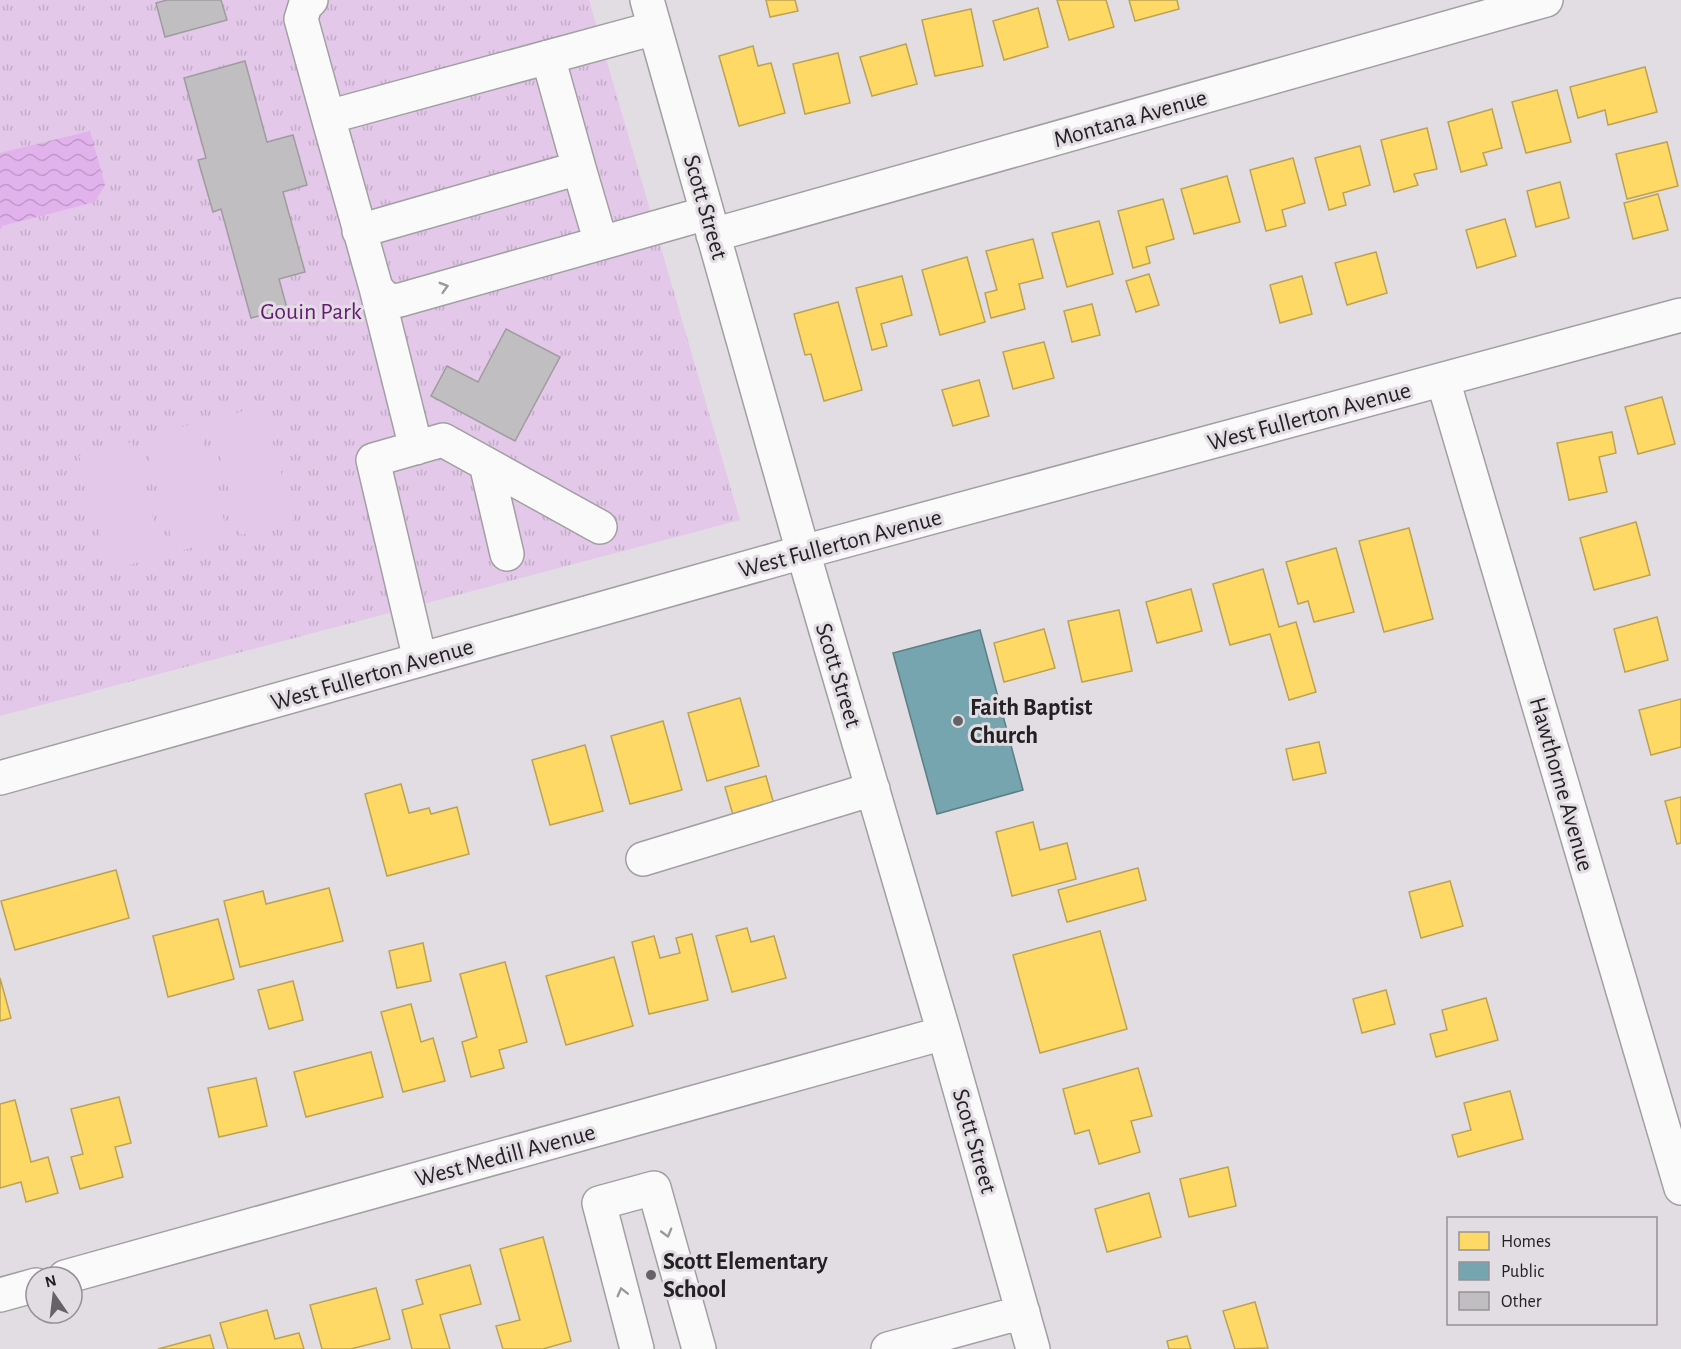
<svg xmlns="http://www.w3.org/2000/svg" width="1681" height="1349" font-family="'Alegreya Sans',sans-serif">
	<defs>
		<pattern id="grass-tufts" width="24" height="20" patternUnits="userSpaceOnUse" patternTransform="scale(1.5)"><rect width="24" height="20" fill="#e3c8e9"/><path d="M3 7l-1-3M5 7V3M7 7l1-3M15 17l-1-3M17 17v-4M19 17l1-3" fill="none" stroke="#c2acc8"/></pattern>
		<pattern id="water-waves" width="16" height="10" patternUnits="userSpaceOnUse" patternTransform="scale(1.5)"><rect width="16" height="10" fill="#e1b2eb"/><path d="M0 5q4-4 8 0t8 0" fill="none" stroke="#c199c9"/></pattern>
	</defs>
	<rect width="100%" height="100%" fill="#e1dde2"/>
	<path fill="url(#grass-tufts)" d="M 0,0 L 589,0 L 740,520 L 0,716 Z"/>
	<path fill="#e3c8e9" d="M 263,406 L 294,520 L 241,535 L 210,420 Z
		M 197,423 L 229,538 L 175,552 L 144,437 Z
		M 132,442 L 163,556 L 110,570 L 79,456 Z"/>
	<path fill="url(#water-waves)" d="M 90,131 L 105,185 L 95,202 L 2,226 L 0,230 L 0,153 Z"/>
	<path fill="#ffd966" stroke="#bda252" stroke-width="1.5" d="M 766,0 L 795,0 L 798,11 L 770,17 Z
		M 1057,0 L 1106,0 L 1114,27 L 1069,40 Z
		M 1129,0 L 1177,0 L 1179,9 L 1135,21 Z
		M 1038,8 L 1048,47 L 1004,60 L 993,21 Z
		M 971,9 L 983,66 L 935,76 L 922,20 Z
		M 906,44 L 917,84 L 872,96 L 860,57 Z
		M 753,46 L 758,66 L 771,63 L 785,113 L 739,126 L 719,56 Z
		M 838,53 L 850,103 L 805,114 L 793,64 Z
		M 1645,67 L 1657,112 L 1608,125 L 1605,110 L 1578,118 L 1570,87 Z
		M 1557,90 L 1571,142 L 1526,153 L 1512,102 Z
		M 1492,109 L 1502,148 L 1483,153 L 1487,165 L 1461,172 L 1448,122 Z
		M 1427,128 L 1437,169 L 1414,174 L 1418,185 L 1394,192 L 1381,140 Z
		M 1667,142 L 1678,186 L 1627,199 L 1616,154 Z
		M 1360,146 L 1370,185 L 1343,193 L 1346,205 L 1329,210 L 1315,158 Z
		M 1293,158 L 1305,203 L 1282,210 L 1286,226 L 1266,231 L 1250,170 Z
		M 1227,176 L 1240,222 L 1194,234 L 1181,189 Z
		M 1560,182 L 1569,218 L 1536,227 L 1527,191 Z
		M 1658,194 L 1668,230 L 1633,239 L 1624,203 Z
		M 1163,199 L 1174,239 L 1146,247 L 1150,263 L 1133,268 L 1118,211 Z
		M 1505,219 L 1516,256 L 1477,268 L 1466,230 Z
		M 1099,221 L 1113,274 L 1067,287 L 1052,233 Z
		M 1033,239 L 1043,278 L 1019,284 L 1025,309 L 991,318 L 985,293 L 997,290 L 986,251 Z
		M 1376,252 L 1387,293 L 1347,305 L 1335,263 Z
		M 967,257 L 985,322 L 940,335 L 922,270 Z
		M 1149,274 L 1159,305 L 1136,312 L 1126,281 Z
		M 902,276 L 912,315 L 881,324 L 887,346 L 872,350 L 856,288 Z
		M 1302,276 L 1312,314 L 1280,323 L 1270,285 Z
		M 838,302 L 862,390 L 824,401 L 811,354 L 805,355 L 794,314 Z
		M 1092,304 L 1100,335 L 1072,342 L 1064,311 Z
		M 1044,342 L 1054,378 L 1013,389 L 1003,352 Z
		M 979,380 L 989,416 L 953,426 L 942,390 Z
		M 1662,397 L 1675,444 L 1638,454 L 1625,407 Z
		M 1612,432 L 1616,453 L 1599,457 L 1607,492 L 1569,500 L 1557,443 Z
		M 1636,522 L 1650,575 L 1594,590 L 1580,538 Z
		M 1409,528 L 1433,619 L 1384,632 L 1359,541 Z
		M 1336,548 L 1354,612 L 1314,622 L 1308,601 L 1298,604 L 1286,562 Z
		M 1263,569 L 1279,627 L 1296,622 L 1316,692 L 1289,700 L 1270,634 L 1230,645 L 1213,584 Z
		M 1191,589 L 1202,631 L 1157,643 L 1146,602 Z
		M 1119,610 L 1132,671 L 1082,682 L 1068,621 Z
		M 1657,617 L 1668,660 L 1625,672 L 1614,629 Z
		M 1044,629 L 1055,668 L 1004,682 L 994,643 Z
		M 740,698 L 759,766 L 707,781 L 688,713 Z
		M 1681,699 L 1681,747 L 1651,755 L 1639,710 Z
		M 663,721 L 682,790 L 630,804 L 611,736 Z
		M 1319,742 L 1326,773 L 1293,780 L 1286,749 Z
		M 585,745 L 603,811 L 550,825 L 532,760 Z
		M 766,776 L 776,812 L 735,822 L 725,787 Z
		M 401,784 L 409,813 L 429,808 L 431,814 L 457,807 L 469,854 L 387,876 L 365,794 Z
		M 1681,797 L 1681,843 L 1677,844 L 1665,801 Z
		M 1033,822 L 1040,850 L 1067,843 L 1076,879 L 1012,896 L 996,832 Z
		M 1138,868 L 1146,900 L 1067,922 L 1058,890 Z
		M 116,870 L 129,918 L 15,950 L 1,901 Z
		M 1450,881 L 1463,926 L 1421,938 L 1409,892 Z
		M 329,888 L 343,941 L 240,967 L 224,901 L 263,891 L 266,904 Z
		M 218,919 L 234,979 L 168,997 L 153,936 Z
		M 747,928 L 751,942 L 774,936 L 786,978 L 732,992 L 716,936 Z
		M 1100,931 L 1127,1029 L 1040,1053 L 1013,955 Z
		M 692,934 L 708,1000 L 649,1014 L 632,942 L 654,936 L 660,958 L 680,953 L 676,938 Z
		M 423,943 L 431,981 L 397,988 L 389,951 Z
		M 614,957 L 633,1026 L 566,1045 L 546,976 Z
		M 505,962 L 527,1042 L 499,1050 L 504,1068 L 471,1077 L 462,1042 L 477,1037 L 460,974 Z
		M 0,978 L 11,1018 L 0,1021 Z
		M 293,981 L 303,1020 L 269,1029 L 258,990 Z
		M 1386,990 L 1395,1024 L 1362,1033 L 1353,999 Z
		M 1486,998 L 1498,1040 L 1436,1057 L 1430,1034 L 1447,1030 L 1442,1010 Z
		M 411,1004 L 421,1042 L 433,1038 L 445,1081 L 403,1092 L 381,1012 Z
		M 371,1052 L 383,1097 L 306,1117 L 294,1072 Z
		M 1138,1068 L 1152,1116 L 1131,1121 L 1140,1152 L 1099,1164 L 1089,1130 L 1075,1134 L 1063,1089 Z
		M 256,1078 L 267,1126 L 219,1137 L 208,1088 Z
		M 1510,1091 L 1523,1139 L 1458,1157 L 1452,1135 L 1471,1130 L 1464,1103 Z
		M 119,1097 L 131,1143 L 115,1147 L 123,1177 L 80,1189 L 71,1157 L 83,1154 L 71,1109 Z
		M 15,1100 L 31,1162 L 48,1157 L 58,1193 L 26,1202 L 21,1182 L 0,1188 L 0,1104 Z
		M 1228,1167 L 1236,1206 L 1189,1217 L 1180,1179 Z
		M 1149,1193 L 1161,1237 L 1107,1252 L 1095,1209 Z
		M 543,1237 L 571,1341 L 543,1349 L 503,1349 L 496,1326 L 520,1320 L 500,1249 Z
		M 470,1265 L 481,1304 L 440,1315 L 450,1349 L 412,1349 L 402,1310 L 423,1304 L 416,1280 Z
		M 376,1288 L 390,1339 L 351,1349 L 322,1349 L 310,1305 Z
		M 1255,1302 L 1268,1348 L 1235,1349 L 1223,1311 Z
		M 267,1310 L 275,1339 L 299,1333 L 304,1349 L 228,1349 L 220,1323 Z
		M 210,1335 L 214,1349 L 158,1349 Z
		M 1187,1336 L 1191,1349 L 1169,1349 L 1167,1341 Z"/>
	<path fill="#76a5af" stroke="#5d7d85" stroke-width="1.5" d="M 980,630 L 1023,790 L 937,814 L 893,653 Z"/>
	<path fill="#c1bec2" stroke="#9f9c9f" stroke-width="1.5" d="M 167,0 L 221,0 L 227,20 L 165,37 L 156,3 Z
		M 245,61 L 267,142 L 293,135 L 307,185 L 283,192 L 305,272 L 279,279 L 287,308 L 251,318 L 221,209 L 213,212 L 198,160 L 206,158 L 184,78 Z
		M 506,329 L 560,357 L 515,441 L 431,396 L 447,366 L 478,382 Z"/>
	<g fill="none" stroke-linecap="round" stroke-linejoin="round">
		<g stroke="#a29fa3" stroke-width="36">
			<path id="minor" d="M 311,0 L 305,6 L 301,19 L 328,117 L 655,28
				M 647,0 L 803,552 L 944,1033 L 1033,1349
				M 328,117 L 376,288 L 387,301 L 400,300 L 707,213
				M 579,168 L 601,243
				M 359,231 L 579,168 L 548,57
				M 713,235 L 1546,0
				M 376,288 L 416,448
				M 1443,380 L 1681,1188
				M 486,464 L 507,554
				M 420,660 L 373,460 L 443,440 L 600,527
				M 0,778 L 803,552 L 1681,315
				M 643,859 L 873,789
				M 65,1277 L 944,1033
				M 0,1295 L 36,1285
				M 637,1349 L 599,1203 L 654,1188 L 699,1349
				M 888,1349 L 1023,1312"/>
		</g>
		<use href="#minor" stroke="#fafafb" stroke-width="33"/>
	</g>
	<defs><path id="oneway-chevron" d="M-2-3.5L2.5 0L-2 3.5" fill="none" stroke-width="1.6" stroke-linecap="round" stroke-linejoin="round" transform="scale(1.5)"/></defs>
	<g stroke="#99989a">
		<use href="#oneway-chevron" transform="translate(444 287) rotate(-16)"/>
		<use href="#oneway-chevron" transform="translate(667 1233) rotate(74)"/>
		<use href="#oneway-chevron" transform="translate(622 1292) rotate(-104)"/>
	</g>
	<g fill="#666366" stroke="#e2dce3" stroke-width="2">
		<circle cx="958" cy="721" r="6"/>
		<circle cx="651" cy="1275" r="6"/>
	</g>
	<g text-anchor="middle" stroke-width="6" stroke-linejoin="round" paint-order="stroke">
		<g font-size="24" fill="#232123" stroke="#e2dce3">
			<text transform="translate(1130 118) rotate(-16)" y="8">Montana Avenue</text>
			<text transform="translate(706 207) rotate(74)" y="8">Scott Street</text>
			<text transform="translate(1309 416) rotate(-15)" y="8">West Fullerton Avenue</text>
			<text transform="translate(840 543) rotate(-15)" y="8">West Fullerton Avenue</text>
			<text transform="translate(372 674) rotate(-16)" y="8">West Fullerton Avenue</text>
			<text transform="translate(839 675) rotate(73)" y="8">Scott Street</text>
			<text transform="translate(1562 784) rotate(74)" y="8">Hawthorne Avenue</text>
			<text transform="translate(975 1141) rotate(74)" y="8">Scott Street</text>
			<text transform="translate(505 1155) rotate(-15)" y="8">West Medill Avenue</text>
		</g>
		<g font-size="24" fill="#681977" stroke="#e2dce3">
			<text x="311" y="319">Gouin Park</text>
		</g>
		<g font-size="24" font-weight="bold" fill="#232123" stroke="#e2dce3" text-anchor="start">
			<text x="970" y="715">Faith Baptist<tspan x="970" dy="28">Church</tspan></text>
			<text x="663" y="1269">Scott Elementary<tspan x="663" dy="28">School</tspan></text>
		</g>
	</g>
	<rect x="1447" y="1217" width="210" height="108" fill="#e2dce3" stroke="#969196" stroke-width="1.5"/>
	<rect x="1459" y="1232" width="30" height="18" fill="#ffd966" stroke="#969196" stroke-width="1.5"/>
	<text x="1501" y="1247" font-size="18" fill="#232123">Homes</text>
	<rect x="1459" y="1262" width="30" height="18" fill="#76a5af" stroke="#969196" stroke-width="1.5"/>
	<text x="1501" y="1277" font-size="18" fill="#232123">Public</text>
	<rect x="1459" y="1292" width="30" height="18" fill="#c1bec2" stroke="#969196" stroke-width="1.5"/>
	<text x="1501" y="1307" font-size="18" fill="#232123">Other</text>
	<g transform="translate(54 1295) rotate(346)"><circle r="28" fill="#e2dce3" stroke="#969196" stroke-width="1.5"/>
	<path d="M0-4.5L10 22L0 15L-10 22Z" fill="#666366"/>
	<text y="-9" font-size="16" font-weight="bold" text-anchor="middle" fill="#232123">N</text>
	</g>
</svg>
